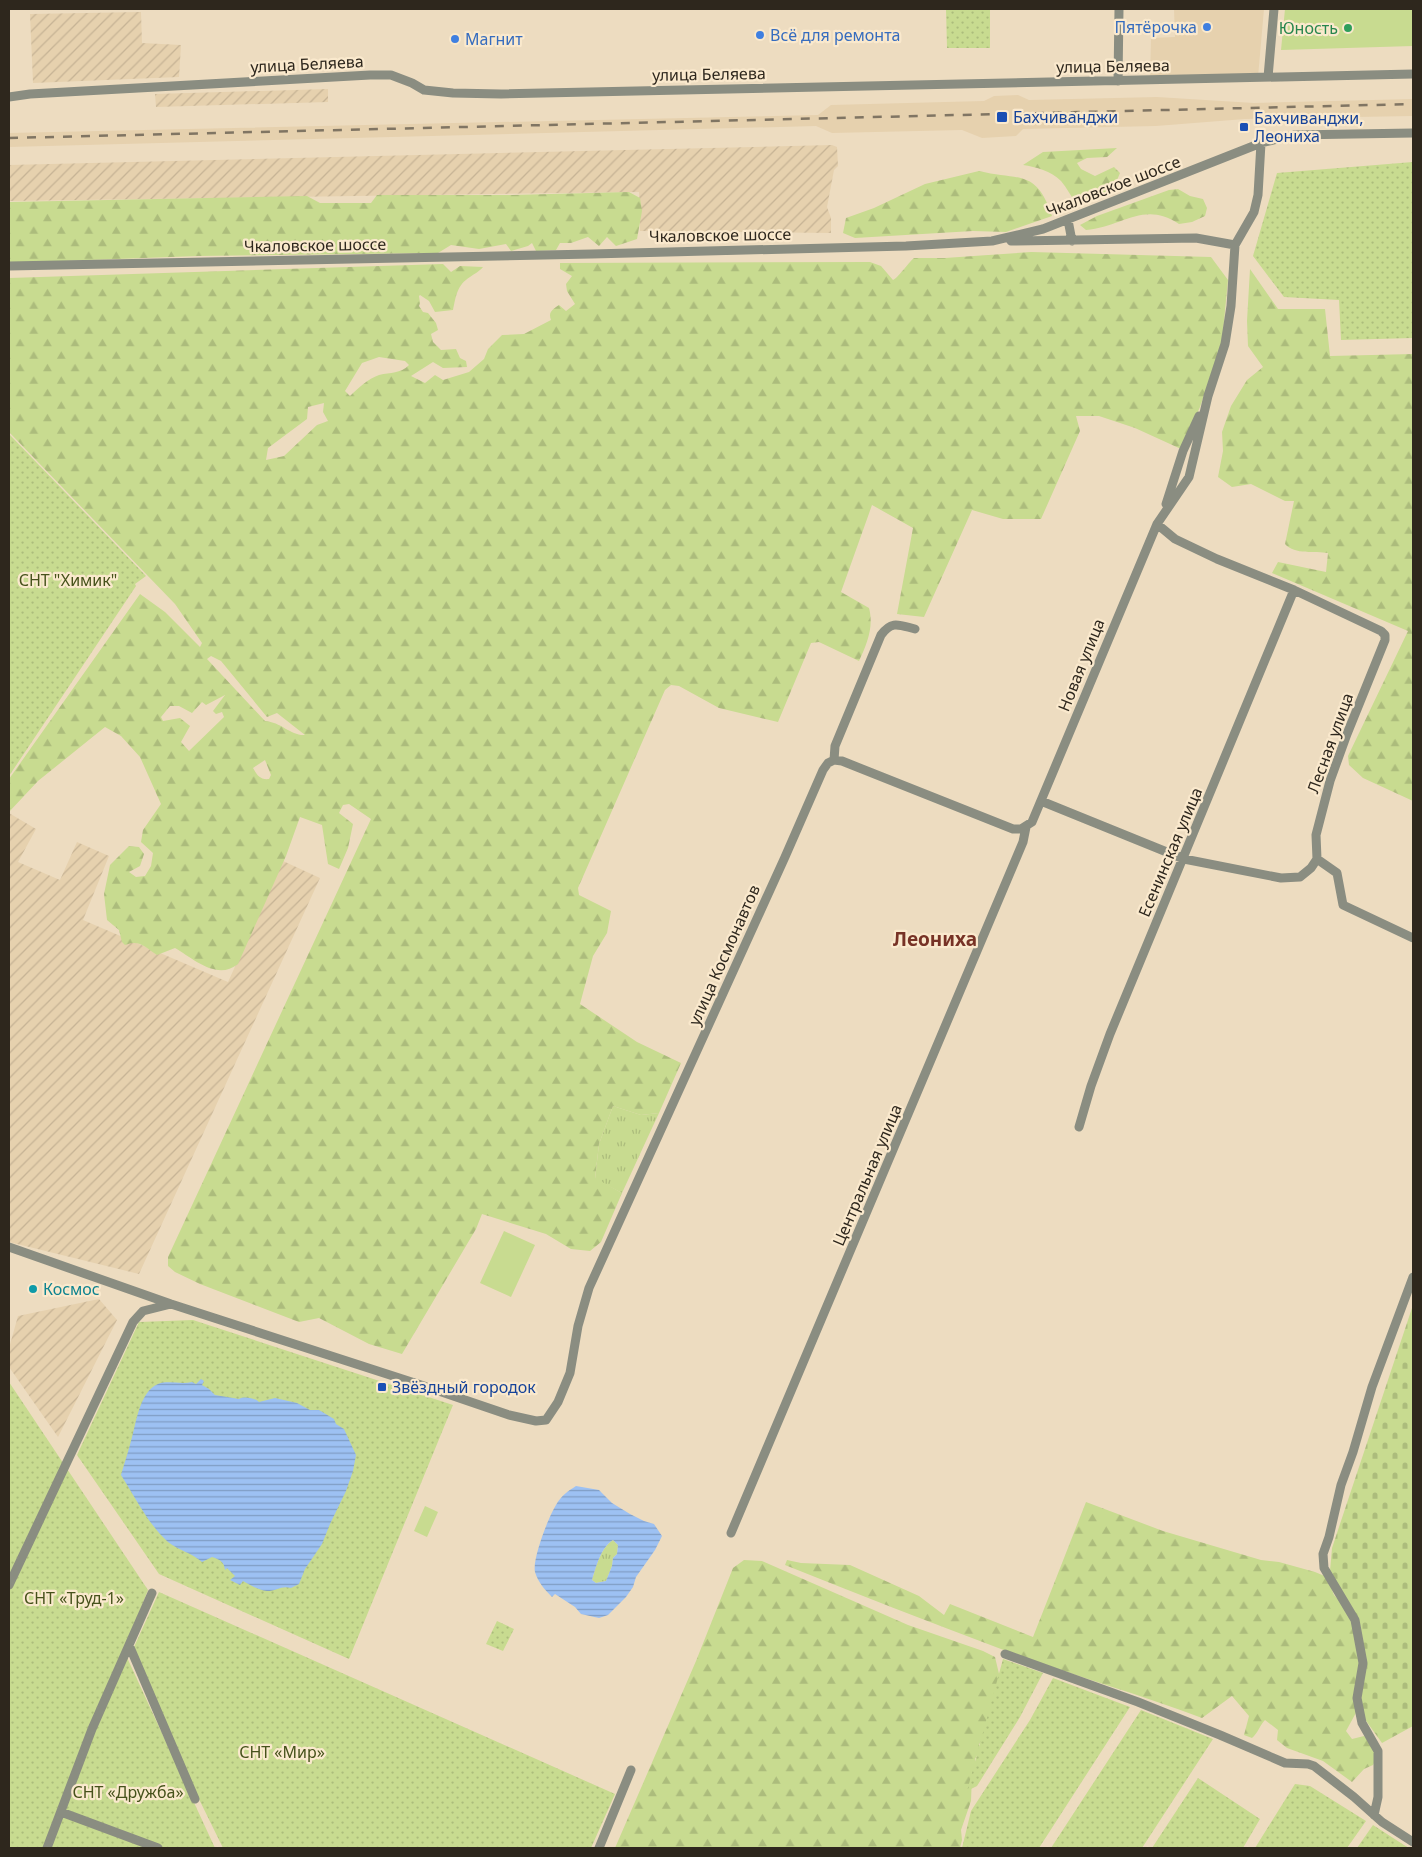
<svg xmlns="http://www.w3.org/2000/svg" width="1422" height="1857" font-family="'Noto Sans',sans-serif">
	<defs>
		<pattern id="industrial-furrows" width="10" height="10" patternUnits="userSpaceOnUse" patternTransform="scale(1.25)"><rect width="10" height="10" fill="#e6d1ae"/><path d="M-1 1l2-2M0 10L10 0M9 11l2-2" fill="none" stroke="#c6b395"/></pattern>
		<pattern id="grass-tufts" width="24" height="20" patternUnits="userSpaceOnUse" patternTransform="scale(1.25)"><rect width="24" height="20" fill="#c8db90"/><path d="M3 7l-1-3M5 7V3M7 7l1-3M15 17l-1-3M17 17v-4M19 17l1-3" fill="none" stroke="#acbc7c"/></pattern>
		<pattern id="forest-firs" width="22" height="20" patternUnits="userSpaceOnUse" patternTransform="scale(1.25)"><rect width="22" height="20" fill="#c8db90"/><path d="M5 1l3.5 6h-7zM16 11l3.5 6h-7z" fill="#acbc7c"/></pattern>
		<pattern id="cemetery-stones" width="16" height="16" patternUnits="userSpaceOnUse" patternTransform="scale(1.25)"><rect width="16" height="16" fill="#c8db90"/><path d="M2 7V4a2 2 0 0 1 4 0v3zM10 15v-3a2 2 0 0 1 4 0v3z" fill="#acbc7c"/></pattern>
		<pattern id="park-dots" width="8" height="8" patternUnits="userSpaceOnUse" patternTransform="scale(1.25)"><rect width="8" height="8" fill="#c8db90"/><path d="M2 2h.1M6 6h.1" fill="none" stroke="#acbc7c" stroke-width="1.8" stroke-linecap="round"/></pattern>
		<pattern id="water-rules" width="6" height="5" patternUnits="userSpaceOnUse" patternTransform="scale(1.25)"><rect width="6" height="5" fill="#9dc1f3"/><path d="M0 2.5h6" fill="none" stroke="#809dc4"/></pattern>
	</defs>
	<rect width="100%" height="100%" fill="#eddcc0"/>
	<path fill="#e6d1ae" d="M 1174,9 L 1264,9 L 1258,77 L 1150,80 L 1151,38 L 1175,37 Z
		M 1018,95 L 1029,100 L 1157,97 L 1254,103 L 1413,99 L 1413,116 L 1245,119 L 1156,126 L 1023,129 L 1016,136 L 982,138 L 962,130 L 832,133 L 816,126 L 9,147 L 9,133 L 818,115 L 831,105 L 984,101 L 994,96 Z"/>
	<path fill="url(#industrial-furrows)" d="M 141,12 L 142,43 L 181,45 L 179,77 L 33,83 L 30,14 Z
		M 328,89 L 328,102 L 156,107 L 155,94 Z
		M 832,145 L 837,147 L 838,166 L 834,170 L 827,207 L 831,218 L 831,233 L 640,231 L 639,192 L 9,201 L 9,165 Z
		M 9,813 L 36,829 L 18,862 L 60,880 L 77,842 L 109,856 L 83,920 L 228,982 L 283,861 L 320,878 L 139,1274 L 9,1242 Z
		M 99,1299 L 117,1320 L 58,1437 L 9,1367 L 9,1348 L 18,1316 Z"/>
	<path fill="url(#grass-tufts)" d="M 613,1106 L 641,1115 L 659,1113 L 622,1193 L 595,1179 L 599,1144 Z
		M 613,1540 L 618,1545 L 617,1554 L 613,1558 L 612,1566 L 606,1581 L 596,1583 L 592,1580 C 596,1567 601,1547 613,1540 Z"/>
	<path fill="url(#forest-firs)" fill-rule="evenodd" d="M 1117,148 L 1107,157 L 1087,158 L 1077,163 L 1081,169 L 1095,176 L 1114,167 L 1120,173 C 1110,199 1103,197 1077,204 C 1071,197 1067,188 1061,181 C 1051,171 1036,167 1023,165 L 1043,152 Z
		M 979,171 C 1019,181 1036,168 1052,216 L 1006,232 L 973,231 L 855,238 L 843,233 L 846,218 L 874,208 L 925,184 Z
		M 1178,189 L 1190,196 L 1203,199 L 1207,208 L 1205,216 L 1192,222 L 1179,224 C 1144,200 1122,227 1086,230 L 1080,225 L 1097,216 L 1169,190 Z
		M 629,192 L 640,198 L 642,211 L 637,239 L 616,246 L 607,237 L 599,246 L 588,237 L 571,243 L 560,243 L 556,250 L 536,251 L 532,243 L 528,246 L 511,251 L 506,244 L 479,249 L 451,245 L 438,253 L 198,256 L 9,263 L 9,202 L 307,196 L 320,203 L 371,203 L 377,195 L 512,195 Z
		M 1031,252 L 1211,257 L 1228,280 L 1222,342 L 1200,407 L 1181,449 L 1135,428 L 1099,416 L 1076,416 L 1080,431 L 1041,519 L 1003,519 L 972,510 L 924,617 L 897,614 L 913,528 L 872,505 L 841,592 L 869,608 C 874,627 867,644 859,661 L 819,642 L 811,643 L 778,722 L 719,708 L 679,686 L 671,685 L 665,690 L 578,888 L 579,895 L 611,911 L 607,933 L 593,956 L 580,1004 L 637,1042 L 681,1063 L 659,1113 L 641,1115 L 613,1106 L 599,1144 L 595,1178 L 622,1193 L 601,1242 L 590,1251 L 571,1249 L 546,1234 L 482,1214 L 476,1229 L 402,1354 L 369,1344 L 319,1318 L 299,1322 L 200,1284 L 175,1272 L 168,1266 L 168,1257 L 371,819 L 349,804 L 343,805 L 339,813 L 353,824 L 348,848 L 339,869 L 328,864 L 322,825 L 300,817 L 286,856 L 238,964 C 217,981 194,959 175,948 L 157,955 C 145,947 139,939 125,945 L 122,942 L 119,930 L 107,920 L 104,894 L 110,865 L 129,846 L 139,847 L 144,854 L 140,866 L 129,872 L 136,877 L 145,876 L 151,866 L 153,853 L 141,842 L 143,830 L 161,804 L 140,757 L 121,736 L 105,727 L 38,781 L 9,812 L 9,779 L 140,594 L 165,612 L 200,647 L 202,643 L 175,604 L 9,432 L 9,278 L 443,264 L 451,272 L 460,266 L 483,267 C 479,272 475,273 470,277 C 457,285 456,296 453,310 L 435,312 L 429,301 L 420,295 L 419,296 L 420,303 L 419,306 L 423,312 L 428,313 L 436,323 L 438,330 L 431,334 L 433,342 L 441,350 L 456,349 L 460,358 L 466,361 L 467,367 L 443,368 L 433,362 L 411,376 L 425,383 L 435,375 L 443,380 L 469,372 L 484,359 L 488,349 L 502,335 L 524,334 L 551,320 C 548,312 552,310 559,305 L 566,311 L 575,304 L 567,291 L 566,284 L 572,276 L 560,269 L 560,263 L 870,262 L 881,266 L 893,280 C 898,278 908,263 914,258 L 945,258 ZM 379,357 L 405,361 L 409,365 C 400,374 391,372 379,375 C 368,379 358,388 350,396 L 345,391 L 362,363 ZM 324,403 L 323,412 L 328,421 L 317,425 L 284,456 L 266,460 L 268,448 L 307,419 L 308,407 ZM 211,656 L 221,661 L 267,717 L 277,713 L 305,735 C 291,736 281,722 265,721 L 207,659 ZM 225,695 L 213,711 L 216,714 L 222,712 L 224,717 L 189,751 L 181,742 L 190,726 L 180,718 L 163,721 L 161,717 L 170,706 L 179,706 L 192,713 L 202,702 L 206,705 ZM 265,760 L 271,775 L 269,779 C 260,780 257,775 253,768 Z
		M 1250,269 L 1278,309 L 1325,309 L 1330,356 L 1413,354 L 1413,801 L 1363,778 L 1349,765 L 1348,756 L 1408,631 L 1272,573 L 1278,562 L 1326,572 L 1328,553 C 1315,551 1295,555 1285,544 L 1294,501 L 1285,501 L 1251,484 L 1232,487 L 1218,477 L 1223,451 L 1222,432 L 1231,406 L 1247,380 L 1263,367 L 1248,346 L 1247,321 Z
		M 1086,1502 L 1163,1531 L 1261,1560 L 1279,1562 L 1315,1572 L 1327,1577 L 1334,1595 L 1345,1606 L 1353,1621 L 1361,1664 L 1357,1711 L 1346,1731 L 1352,1739 L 1364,1736 L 1372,1742 L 1377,1757 L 1373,1765 L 1364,1769 L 1352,1782 L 1323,1761 L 1287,1748 L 1277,1740 L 1278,1730 L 1265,1720 C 1260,1725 1258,1733 1252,1738 L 1244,1735 L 1249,1716 L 1232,1696 L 1202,1718 C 1136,1693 1067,1674 1001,1649 C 929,1622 857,1594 785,1565 L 787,1560 L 801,1563 L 850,1565 L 919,1596 L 944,1615 L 950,1604 L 1033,1637 Z
		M 744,1560 L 762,1561 L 908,1625 L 983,1651 L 995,1657 L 1000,1678 L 990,1734 L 979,1744 L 980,1750 L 975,1759 L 976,1769 L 972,1776 L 971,1801 L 961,1830 L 962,1840 L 960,1848 L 615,1848 L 696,1661 L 733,1568 Z"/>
	<path fill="url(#cemetery-stones)" d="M 1413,1305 L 1413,1726 L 1382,1743 L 1364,1718 L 1360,1694 L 1365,1662 L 1357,1619 L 1330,1571 L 1332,1548 Z"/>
	<path fill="url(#park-dots)" d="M 946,9 L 990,9 L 990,48 L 947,48 Z
		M 1413,162 L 1413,338 L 1341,340 L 1339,300 L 1284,297 L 1253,256 L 1277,173 Z
		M 9,434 L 146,576 L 135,584 L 136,586 L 9,776 Z
		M 193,1320 L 453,1405 L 349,1659 L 159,1574 L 77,1455 L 139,1322 Z
		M 9,1382 L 148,1590 L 124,1651 L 215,1848 L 9,1848 Z
		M 159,1592 L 615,1794 L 591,1848 L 223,1848 L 195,1791 L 134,1647 Z
		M 497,1621 L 514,1629 L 503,1651 L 486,1644 Z
		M 1003,1659 L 1043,1673 L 1020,1717 L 977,1786 L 967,1791 Z
		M 1053,1678 L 1130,1707 L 1039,1848 L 962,1848 L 971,1811 L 1030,1720 Z
		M 1141,1710 L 1213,1739 L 1142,1848 L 1051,1848 Z
		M 1198,1778 L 1260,1819 L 1243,1848 L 1152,1848 Z
		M 1295,1784 L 1310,1786 L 1366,1821 L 1347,1848 L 1255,1848 Z
		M 1373,1825 L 1404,1845 L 1409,1848 L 1357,1848 Z"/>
	<path fill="#c8db90" d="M 1285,9 L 1413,9 L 1413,46 L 1281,50 Z
		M 504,1231 L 535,1245 L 511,1297 L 480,1283 Z
		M 425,1506 L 438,1512 L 427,1537 L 414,1531 Z"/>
	<path fill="url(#water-rules)" fill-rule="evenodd" d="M 201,1379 L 204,1381 L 202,1385 L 209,1389 L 215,1395 L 239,1399 C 244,1396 255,1398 259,1402 L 275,1398 L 297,1403 L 310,1410 L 319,1410 L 334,1419 L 336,1424 L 344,1429 L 356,1455 L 353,1471 L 346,1491 L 330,1524 L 322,1544 L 305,1569 L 299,1584 L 291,1588 C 282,1585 276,1591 267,1591 C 258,1590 250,1585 243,1581 L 240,1585 L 230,1580 L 235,1576 L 227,1568 L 225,1570 C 224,1562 221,1560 212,1557 L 202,1562 C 192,1553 178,1550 168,1542 C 148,1524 135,1497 121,1475 C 124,1464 128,1453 131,1441 C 136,1425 139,1392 158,1384 C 169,1380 181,1385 192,1382 L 196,1384 Z
		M 576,1486 L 599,1490 L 612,1503 L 630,1514 L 644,1521 L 654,1524 L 662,1536 L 655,1550 L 636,1577 L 633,1587 L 626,1597 L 608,1615 L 599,1618 L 581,1614 L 575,1607 L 555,1594 L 552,1597 C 545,1590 538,1582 535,1572 C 532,1559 549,1516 556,1505 C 561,1496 568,1491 576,1486 ZM 613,1540 L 618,1545 L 617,1554 L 613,1558 L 612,1566 L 606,1581 L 596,1583 L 592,1580 C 596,1567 601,1547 613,1540 Z"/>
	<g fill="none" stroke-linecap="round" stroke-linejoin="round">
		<path stroke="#8a8d81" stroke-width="9" d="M 1268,77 L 1274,9
			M 1118,81 L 1119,9
			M 9,97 L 30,94 L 370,75 L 391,75 L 412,83 L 424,90 L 453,93 L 501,94 L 1413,74
			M 1068,220 L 1072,241
			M 1011,241 L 1196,238 L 1235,245
			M 9,266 L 592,254 L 906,246 L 992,241 L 1043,229 L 1261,143 L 1294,135 L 1413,133
			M 1166,504 L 1183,451 L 1199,416
			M 1157,524 L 1175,539 L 1217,559 L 1294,590 L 1381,631 L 1385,635 L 1385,640 L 1347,734 L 1330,781 L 1316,835 L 1317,859
			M 834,760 L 842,761 L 1013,829 L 1021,829 L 1032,822 L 1157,524 L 1189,477 L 1208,396 L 1225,344 L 1231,306 L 1235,245 L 1254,212 L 1258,195 L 1261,143
			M 834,760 L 835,746 L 881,635 C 892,620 899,625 915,629
			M 1041,801 L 1184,859 L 1281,878 L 1300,877 L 1311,868 L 1317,859
			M 1317,859 L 1337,873 L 1343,905 L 1413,938
			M 1079,1127 L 1091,1086 L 1110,1034 L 1294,590
			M 9,1247 L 171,1304 L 424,1386 L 509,1415 L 536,1421 L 546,1420 L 558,1402 L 570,1373 L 578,1326 L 589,1288 L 785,857 L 823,770 L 828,763 L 834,760
			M 731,1533 L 1023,842 L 1026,827
			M 9,1585 L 133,1322 L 143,1311 L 171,1304
			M 152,1593 L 129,1645 L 195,1799
			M 1005,1654 L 1138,1702 L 1220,1735 L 1285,1763 L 1308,1764 L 1314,1766 L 1354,1797 L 1382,1822 L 1413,1842
			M 61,1812 L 158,1848
			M 1374,1815 L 1378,1797 L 1378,1751 L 1362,1723 L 1357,1698 L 1363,1663 L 1355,1620 L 1324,1568 L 1323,1554 L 1329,1537 L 1341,1485 L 1353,1452 L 1372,1387 L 1413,1277
			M 47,1848 L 92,1729 L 129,1645
			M 599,1848 L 631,1770"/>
		<path stroke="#807563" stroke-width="2.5" stroke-dasharray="9 9" stroke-linecap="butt" d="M 9,138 L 1413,104"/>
	</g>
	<g fill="#3f7fe0" stroke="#fae9cd" stroke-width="2">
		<circle cx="1207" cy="27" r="5"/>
		<circle cx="760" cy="35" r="5"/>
		<circle cx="455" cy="39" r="5"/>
	</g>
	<circle fill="#2e9e5b" stroke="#fae9cd" stroke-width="2" cx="1348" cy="28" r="5"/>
	<g fill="#1a4fb4" stroke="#fae9cd" stroke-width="2">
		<rect x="996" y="111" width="12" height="12" rx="2.5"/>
		<rect x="1239" y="122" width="10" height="10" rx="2.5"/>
		<rect x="377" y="1382" width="10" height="10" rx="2.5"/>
	</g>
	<circle fill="#0f9aa8" stroke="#fae9cd" stroke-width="2" cx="33" cy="1289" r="5"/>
	<g text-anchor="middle" stroke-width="4.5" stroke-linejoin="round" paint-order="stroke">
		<g font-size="16" fill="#366cbe" stroke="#fae9cd" text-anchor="start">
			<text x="1197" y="33" text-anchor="end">Пятёрочка</text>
			<text x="770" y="41">Всё для ремонта</text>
			<text x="465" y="45">Магнит</text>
		</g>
		<g font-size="16" fill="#27864d" stroke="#fae9cd" text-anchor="end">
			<text x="1338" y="34">Юность</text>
		</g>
		<g font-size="16" fill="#2e271d" stroke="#fae9cd">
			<text transform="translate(307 64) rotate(-3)" y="6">улица Беляева</text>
			<text transform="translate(1113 66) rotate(-1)" y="6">улица Беляева</text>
			<text transform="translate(709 74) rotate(-1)" y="6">улица Беляева</text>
			<text transform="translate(1113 186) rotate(-21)" y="6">Чкаловское шоссе</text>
			<text transform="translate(720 235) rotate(-1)" y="6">Чкаловское шоссе</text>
			<text transform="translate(315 245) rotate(-1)" y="6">Чкаловское шоссе</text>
			<text transform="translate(1081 665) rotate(-68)" y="6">Новая улица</text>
			<text transform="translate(1330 743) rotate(-70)" y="6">Лесная улица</text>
			<text transform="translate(1170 852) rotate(-67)" y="6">Есенинская улица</text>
			<text transform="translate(724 955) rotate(-66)" y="6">улица Космонавтов</text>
			<text transform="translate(867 1175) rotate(-67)" y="6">Центральная улица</text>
		</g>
		<g font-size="16" fill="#164399" stroke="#fae9cd" text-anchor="start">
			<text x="1013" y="123">Бахчиванджи</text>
			<text x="1254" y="124">Бахчиванджи,<tspan x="1254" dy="18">Леониха</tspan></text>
			<text x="392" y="1393">Звёздный городок</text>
		</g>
		<g font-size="16" fill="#46521b" stroke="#fae9cd">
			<text x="68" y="586">СНТ "Химик"</text>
			<text x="74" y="1604">СНТ «Труд-1»</text>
			<text x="282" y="1758">СНТ «Мир»</text>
			<text x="128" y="1798">СНТ «Дружба»</text>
		</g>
		<g font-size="16" fill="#0d838f" stroke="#fae9cd" text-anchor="start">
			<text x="43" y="1295">Космос</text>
		</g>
		<g font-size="19" font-weight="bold" fill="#773225" stroke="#fae9cd">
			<text x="935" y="946">Леониха</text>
		</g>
	</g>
	<rect width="1422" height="1857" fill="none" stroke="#2e271d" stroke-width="20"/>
</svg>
